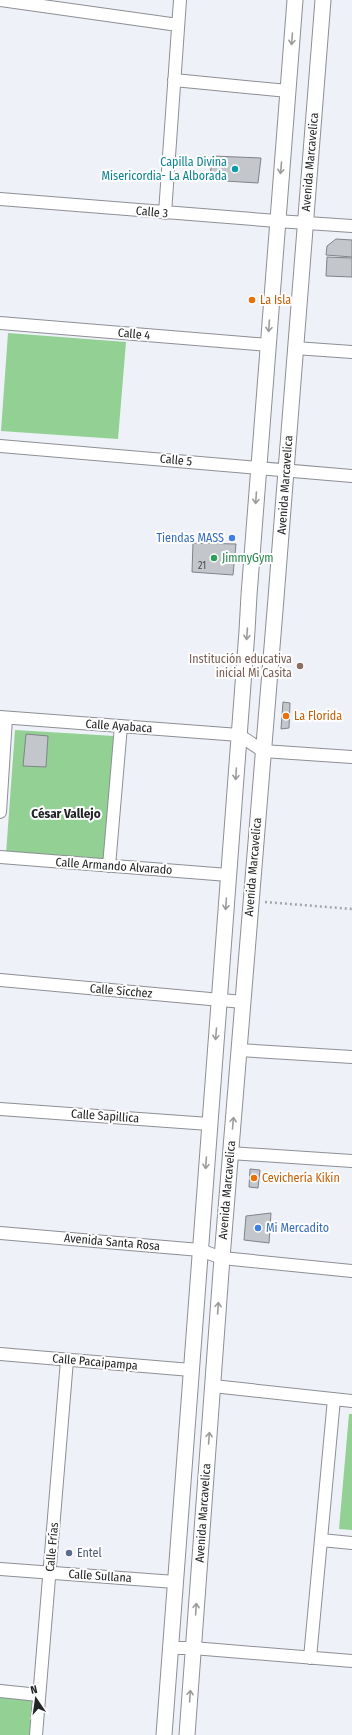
<svg xmlns="http://www.w3.org/2000/svg" width="352" height="1735" font-family="'Fira Sans Condensed',sans-serif">
	<rect width="100%" height="100%" fill="#eef1f7"/>
	<path fill="#92d094" d="M 8,333 L 126,342 L 118,439 L 1,431 Z
		M 15,730 L 114,736 L 106,860 L 6,854 Z
		M 349,1414 L 352,1414 L 352,1530 L 339,1529 Z
		M 0,1697 L 36,1699 L 33,1735 L 0,1735 Z"/>
	<path fill="#c3c6cb" stroke="#808388" d="M 213,156 L 261,158 L 258,183 L 209,180 Z
		M 336,239 L 352,240 L 352,257 L 326,255 L 327,246 Z
		M 327,257 L 352,258 L 352,277 L 326,276 Z
		M 193,543 L 236,544 L 233,575 L 192,572 Z
		M 283,702 L 290,703 L 289,728 L 281,729 Z
		M 26,734 L 48,736 L 46,767 L 23,766 Z
		M 250,1169 L 260,1170 L 258,1188 L 249,1187 Z
		M 271,1213 L 269,1243 L 244,1240 L 246,1216 Z"/>
	<g fill="none" stroke-linecap="round" stroke-linejoin="round">
		<g stroke="#8c8f94" stroke-width="14">
			<path id="minor" d="M 0,0 L 178,25
				M 174,80 L 288,91
				M 0,199 L 277,221 L 352,226
				M 165,213 L 180,0
				M 0,323 L 268,345
				M 295,348 L 352,352
				M 0,446 L 352,476
				M 0,717 L 239,735 L 263,751 L 352,757
				M 0,812 L 6,718
				M 0,857 L 228,875
				M 109,866 L 121,726
				M 0,980 L 243,1002
				M 239,1050 L 352,1057
				M 0,1109 L 209,1124
				M 230,1153 L 352,1161
				M 0,1233 L 200,1250 L 222,1258 L 352,1271
				M 0,1354 L 191,1370
				M 213,1386 L 352,1401
				M 321,1540 L 352,1543
				M 0,1569 L 175,1582
				M 170,1648 L 193,1648 L 352,1661
				M 310,1658 L 334,1399
				M 0,1691 L 39,1695
				M 36,1735 L 67,1360"/>
		</g>
		<g stroke="#8c8f94" stroke-width="17">
			<path id="tertiary" d="M 164,1735 L 247,631 L 249,595 L 295,0
				M 187,1735 L 222,1258 L 276,598 L 323,0"/>
		</g>
		<path stroke="#a3a6aa" stroke-width="2.5" stroke-dasharray="2 3" stroke-linecap="butt" d="M 265,902 L 352,909"/>
		<use href="#minor" stroke="#fff" stroke-width="12"/>
		<use href="#tertiary" stroke="#fff" stroke-width="15"/>
	</g>
	<defs><path id="oneway-shaft" d="M-6 0H5M1.5-3L5.5 0L1.5 3" fill="none" stroke-width="1.6" stroke-linecap="round" stroke-linejoin="round"/></defs>
	<g stroke="#9c9c9d">
		<use href="#oneway-shaft" transform="translate(292 39) rotate(94)"/>
		<use href="#oneway-shaft" transform="translate(281 168) rotate(95)"/>
		<use href="#oneway-shaft" transform="translate(269 326) rotate(94)"/>
		<use href="#oneway-shaft" transform="translate(256 498) rotate(94)"/>
		<use href="#oneway-shaft" transform="translate(247 634) rotate(94)"/>
		<use href="#oneway-shaft" transform="translate(236 774) rotate(94)"/>
		<use href="#oneway-shaft" transform="translate(226 904) rotate(94)"/>
		<use href="#oneway-shaft" transform="translate(216 1034) rotate(95)"/>
		<use href="#oneway-shaft" transform="translate(233 1123) rotate(-85)"/>
		<use href="#oneway-shaft" transform="translate(206 1163) rotate(94)"/>
		<use href="#oneway-shaft" transform="translate(218 1308) rotate(-86)"/>
		<use href="#oneway-shaft" transform="translate(209 1438) rotate(-86)"/>
		<use href="#oneway-shaft" transform="translate(196 1609) rotate(-86)"/>
		<use href="#oneway-shaft" transform="translate(190 1696) rotate(-86)"/>
	</g>
	<circle fill="#0f9aa8" stroke="#fefefe" stroke-width="1.5" cx="235" cy="169" r="4"/>
	<g fill="#e8710a" stroke="#fefefe" stroke-width="1.5">
		<circle cx="252" cy="300" r="4"/>
		<circle cx="286" cy="716" r="4"/>
		<circle cx="254" cy="1178" r="4"/>
	</g>
	<g fill="#3f7fe0" stroke="#fefefe" stroke-width="1.5">
		<circle cx="232" cy="538" r="4"/>
		<circle cx="258" cy="1228" r="4"/>
	</g>
	<circle fill="#2e9e5b" stroke="#fefefe" stroke-width="1.5" cx="214" cy="558" r="4"/>
	<circle fill="#8d6e63" stroke="#fefefe" stroke-width="1.5" cx="300" cy="666" r="4"/>
	<circle fill="#5c6f8a" stroke="#fefefe" stroke-width="1.5" cx="69" cy="1553" r="4"/>
	<g text-anchor="middle" stroke-width="4" stroke-linejoin="round" paint-order="stroke">
		<g font-size="10" fill="#4b4c4f">
			<text x="202" y="569">21</text>
		</g>
		<g font-size="12" fill="#0d838f" stroke="#fefefe" text-anchor="end">
			<text x="227" y="166">Capilla Divina<tspan x="227" dy="14">Misericordia- La Alborada</tspan></text>
		</g>
		<g font-size="12" fill="#232426" stroke="#fefefe">
			<text transform="translate(310 162) rotate(-85)" y="4">Avenida Marcavelica</text>
			<text transform="translate(152 212) rotate(5)" y="4">Calle 3</text>
			<text transform="translate(134 334) rotate(5)" y="4">Calle 4</text>
			<text transform="translate(176 460) rotate(5)" y="4">Calle 5</text>
			<text transform="translate(285 485) rotate(-86)" y="4">Avenida Marcavelica</text>
			<text transform="translate(119 726) rotate(4)" y="4">Calle Ayabaca</text>
			<text transform="translate(114 866) rotate(4)" y="4">Calle Armando Alvarado</text>
			<text transform="translate(253 867) rotate(-85)" y="4">Avenida Marcavelica</text>
			<text transform="translate(121 991) rotate(5)" y="4">Calle Sícchez</text>
			<text transform="translate(105 1116) rotate(4)" y="4">Calle Sapillica</text>
			<text transform="translate(227 1190) rotate(-85)" y="4">Avenida Marcavelica</text>
			<text transform="translate(112 1242) rotate(5)" y="4">Avenida Santa Rosa</text>
			<text transform="translate(95 1362) rotate(5)" y="4">Calle Pacaipampa</text>
			<text transform="translate(203 1513) rotate(-86)" y="4">Avenida Marcavelica</text>
			<text transform="translate(52 1547) rotate(-85)" y="4">Calle Frías</text>
			<text transform="translate(100 1576) rotate(4)" y="4">Calle Sullana</text>
		</g>
		<g font-size="12" fill="#c56008" stroke="#fefefe" text-anchor="start">
			<text x="260" y="304">La Isla</text>
			<text x="294" y="720">La Florida</text>
			<text x="262" y="1182">Cevichería Kikín</text>
		</g>
		<g font-size="12" fill="#366cbe" stroke="#fefefe" text-anchor="end">
			<text x="224" y="542">Tiendas MASS</text>
			<text x="266" y="1232" text-anchor="start">Mi Mercadito</text>
		</g>
		<g font-size="12" fill="#27864d" stroke="#fefefe" text-anchor="start">
			<text x="222" y="562">JimmyGym</text>
		</g>
		<g font-size="12" fill="#785e54" stroke="#fefefe" text-anchor="end">
			<text x="292" y="663">Institución educativa<tspan x="292" dy="14">inicial Mi Casita</tspan></text>
		</g>
		<g font-size="12" fill="#4e5e75" stroke="#fefefe" text-anchor="start">
			<text x="77" y="1557">Entel</text>
		</g>
		<g font-size="13" font-weight="bold" fill="#232426" stroke="#fefefe">
			<text x="66" y="818">César Vallejo</text>
		</g>
	</g>
	<g transform="translate(36 1699) rotate(347)" stroke="#fefefe" stroke-width="3" paint-order="stroke">
	<path d="M0-3L7 15L0 10L-7 15Z" fill="#232426"/>
	<text y="-6" font-size="11" font-weight="bold" text-anchor="middle" fill="#232426">N</text>
	</g>
</svg>
